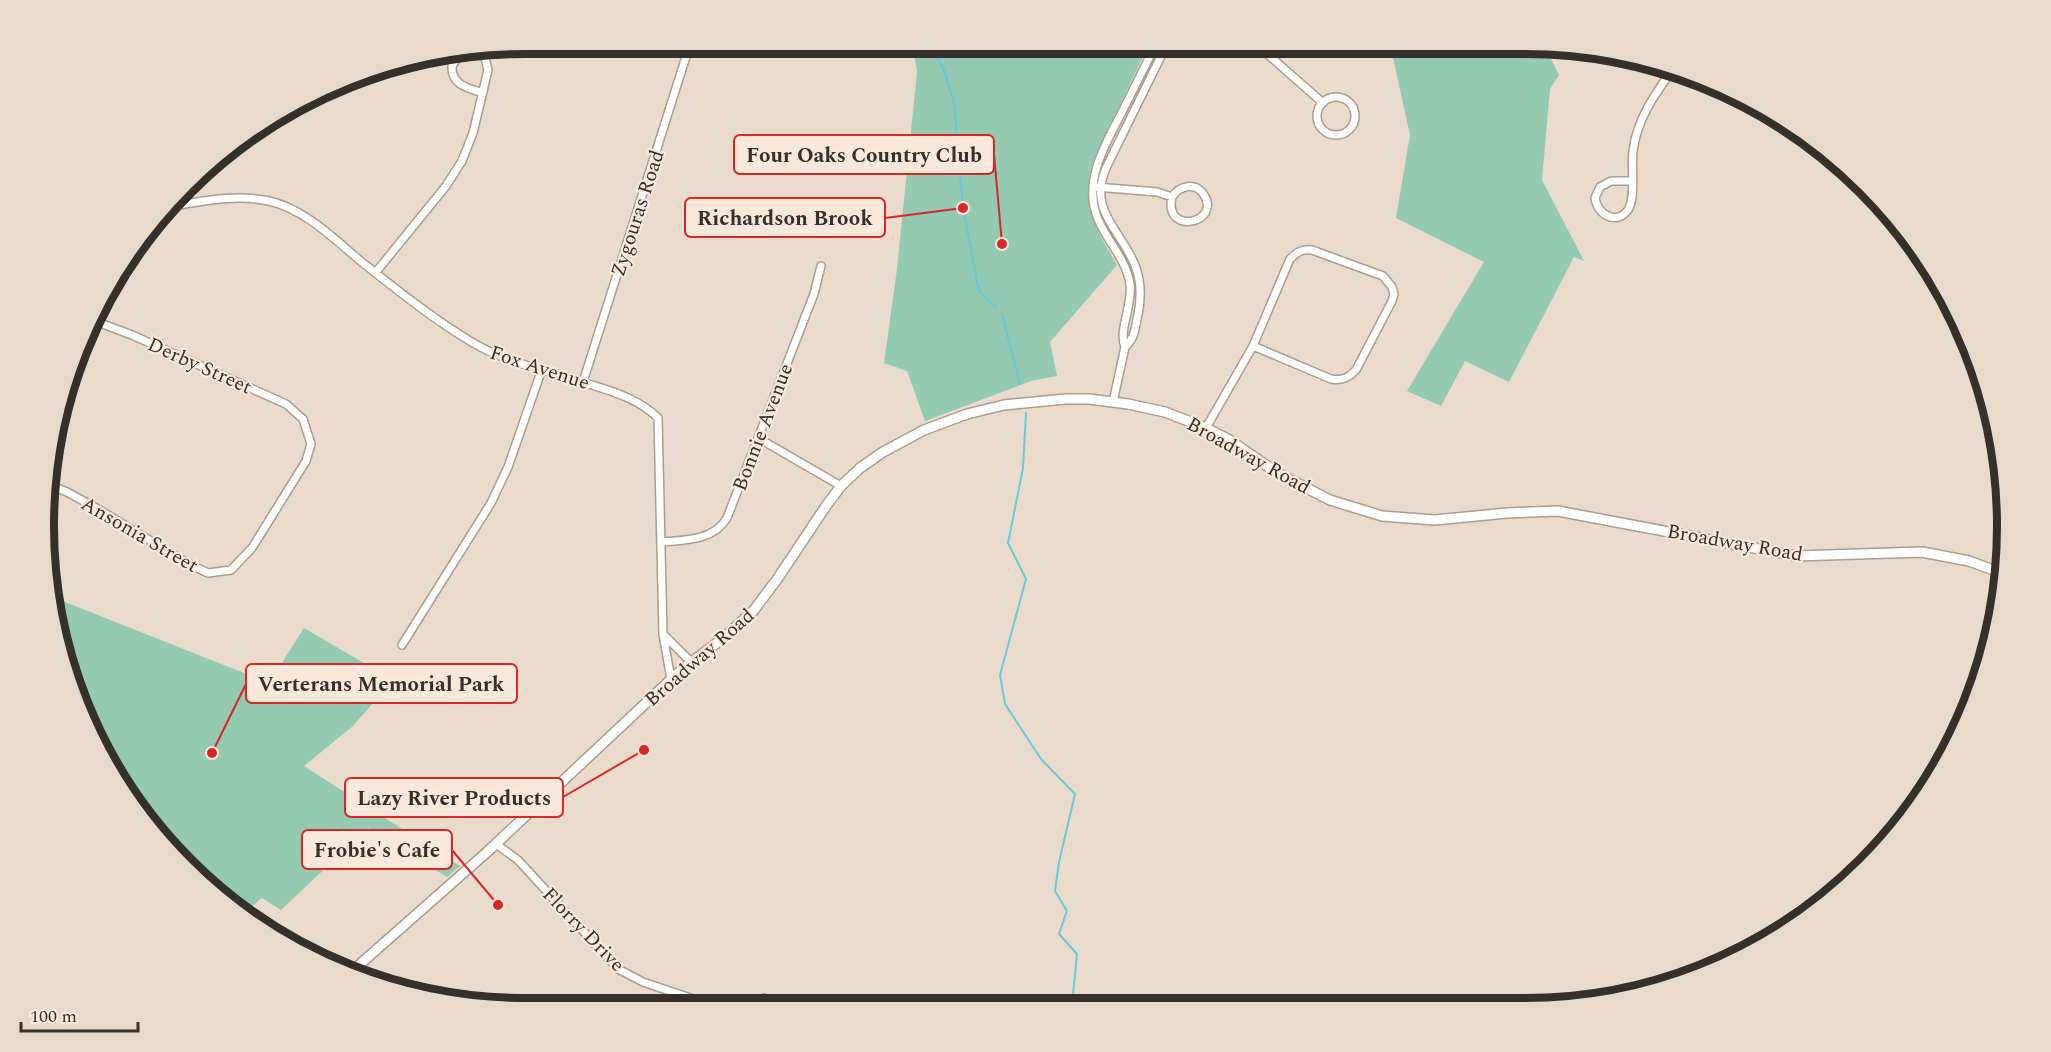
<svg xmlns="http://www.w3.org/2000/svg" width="2051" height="1052" font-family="Spectral,serif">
	<rect width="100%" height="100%" fill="#ebdbcc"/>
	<path fill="#94cab1" d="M 907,44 L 1149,44 L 1094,159 C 1079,204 1095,226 1117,265 L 1050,342 L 1057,376 L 1031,381 L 925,421 L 907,371 L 884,363 L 897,269 L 917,72 L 915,59 Z
		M 1390,44 L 1544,45 L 1559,75 L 1550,89 L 1542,180 L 1584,261 L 1574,257 L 1509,382 L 1465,361 L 1441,406 L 1407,391 L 1484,262 L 1396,218 L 1410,135 Z
		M 50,596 L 269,683 L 304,628 L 393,680 L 353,726 L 304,766 L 460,866 L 447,877 L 368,828 L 281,910 L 262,898 L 246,911 L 185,867 L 93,739 Z"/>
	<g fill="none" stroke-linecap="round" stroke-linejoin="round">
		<path stroke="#66cbdd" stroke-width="2" d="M 929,44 L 931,47
			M 935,53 L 944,70 L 954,103 L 963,208 L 979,291 L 996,307
			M 1002,314 L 1020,384
			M 1026,413 L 1023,468 L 1008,543 L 1026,579 L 1000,675 L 1005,704 L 1041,759 L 1075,794 L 1059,862 L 1055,891 L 1067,911 L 1059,934 L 1077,954 L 1072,1006"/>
		<g stroke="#ac9d8e" stroke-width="10">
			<path id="minor" d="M 1256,44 L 1323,103
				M 459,55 L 452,66 C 451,85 468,88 483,93
				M1317 116a19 19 0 1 1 38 0a19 19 0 1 1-38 0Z
				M 1632,181 L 1611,181 L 1600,187 L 1595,198 C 1597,214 1616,226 1628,210 C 1636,198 1631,166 1633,151 C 1637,119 1655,94 1673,69
				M 1096,187 L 1157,192 L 1172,197 C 1179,186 1196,181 1204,195 C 1222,223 1163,236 1172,197
				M 173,206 C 204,201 238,194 269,201 C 305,209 335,240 363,263 C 397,290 432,318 470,341 C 505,363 550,371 589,384 C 614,392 639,399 658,418 L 663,634 L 671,679
				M 376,272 L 446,186 L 462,161 L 473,133 L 488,70 L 485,58 L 475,52
				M 1125,347 C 1134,339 1135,330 1137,319 C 1141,302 1142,285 1136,268 C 1123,231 1087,212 1106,168 L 1167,44
				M 583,382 L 690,44
				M 1113,402 L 1125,347 C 1118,330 1133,305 1130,284 C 1126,257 1104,239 1096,214 C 1084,177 1107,142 1123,110 C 1134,88 1145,66 1156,44
				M 1206,428 L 1253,346 L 1290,259 C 1297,252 1302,249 1312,250 L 1383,276 L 1392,287 L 1394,294 L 1392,301 L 1356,370 C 1349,378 1342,381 1331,379 L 1253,346
				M 758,438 L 841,486
				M 51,486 L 67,492 L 98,509 L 189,564 L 208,573 L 231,570 L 252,548 L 306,461 L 311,444 L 303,419 L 286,404 L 132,335 L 92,320
				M 661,542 C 685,540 713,541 727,518 L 814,294 L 821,266
				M 663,634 L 691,662
				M 402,645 L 491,503 L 508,467 L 542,369
				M 496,844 L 518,860 L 618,969 L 643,982 L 717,1007
				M 753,1007 L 754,1004 L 764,998 L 778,1002 L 782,1007"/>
		</g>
		<g stroke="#ac9d8e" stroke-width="12">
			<path id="secondary" d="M 350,973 L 486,853 L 680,671 L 726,636 L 754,610 L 778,578 L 826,506 L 841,486 L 860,468 L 883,452 L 924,430 L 967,414 L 1004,405 L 1066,399 L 1089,399 L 1128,404 L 1165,412 L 1206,428 L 1228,439 L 1279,474 L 1330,500 L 1382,516 L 1435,520 L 1507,513 L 1558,511 L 1796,556 L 1922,552 L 1969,561 L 2004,574"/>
		</g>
		<use href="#minor" stroke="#fff" stroke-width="7"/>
		<use href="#secondary" stroke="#fff" stroke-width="9"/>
	</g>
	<g text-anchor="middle" stroke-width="4.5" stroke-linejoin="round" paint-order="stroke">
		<g font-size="20" fill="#36302a" stroke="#f9e8d9">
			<text transform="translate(637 213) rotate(-72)" y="7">Zygouras Road</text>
			<text transform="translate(200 365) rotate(24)" y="7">Derby Street</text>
			<text transform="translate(540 367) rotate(18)" y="7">Fox Avenue</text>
			<text transform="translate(762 427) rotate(-69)" y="7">Bonnie Avenue</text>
			<text transform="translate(1249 455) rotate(29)" y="7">Broadway Road</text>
			<text transform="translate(140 534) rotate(30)" y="7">Ansonia Street</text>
			<text transform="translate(1735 542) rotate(10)" y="7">Broadway Road</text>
			<text transform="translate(699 657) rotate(-41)" y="7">Broadway Road</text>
			<text transform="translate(584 929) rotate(46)" y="7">Florry Drive</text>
		</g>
	</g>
	<path d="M0 0H2051V1052H0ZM526 54H1525A472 472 0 0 1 1997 526V526A472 472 0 0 1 1525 998H526A472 472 0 0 1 54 526V526A472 472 0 0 1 526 54Z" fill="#e9d9cb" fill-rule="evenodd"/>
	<path fill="none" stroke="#36302a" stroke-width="8" d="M526 54H1525A472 472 0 0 1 1997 526V526A472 472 0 0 1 1525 998H526A472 472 0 0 1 54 526V526A472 472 0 0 1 526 54Z"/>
	<path fill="none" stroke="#d62828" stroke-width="2" d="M1002 244L994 154M963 208L885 218M212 753L246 684M644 750L563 797M498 905L452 850"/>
	<g fill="#d62828" stroke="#f9e8d9" stroke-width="2">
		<circle cx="1002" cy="244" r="6"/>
		<circle cx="963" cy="208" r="6"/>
		<circle cx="212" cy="753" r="6"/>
		<circle cx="644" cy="750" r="6"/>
		<circle cx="498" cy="905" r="6"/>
	</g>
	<g fill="#f9e8d9" stroke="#d62828" stroke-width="2">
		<rect x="734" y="135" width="260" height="39" rx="6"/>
		<rect x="685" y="198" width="200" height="39" rx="6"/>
		<rect x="246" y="664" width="271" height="39" rx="6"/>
		<rect x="345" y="778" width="218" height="39" rx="6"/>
		<rect x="302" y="830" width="150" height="39" rx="6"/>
	</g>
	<g font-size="21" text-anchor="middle" font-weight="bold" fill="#36302a">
		<text x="864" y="162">Four Oaks Country Club</text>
		<text x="785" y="225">Richardson Brook</text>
		<text x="381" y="691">Verterans Memorial Park</text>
		<text x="454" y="805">Lazy River Products</text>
		<text x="377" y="857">Frobie's Cafe</text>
	</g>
	<path d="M21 1022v9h117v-9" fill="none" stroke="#36302a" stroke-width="3"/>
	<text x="30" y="1022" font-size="18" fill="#36302a" stroke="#f9e8d9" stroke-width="4.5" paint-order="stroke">100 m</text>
</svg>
